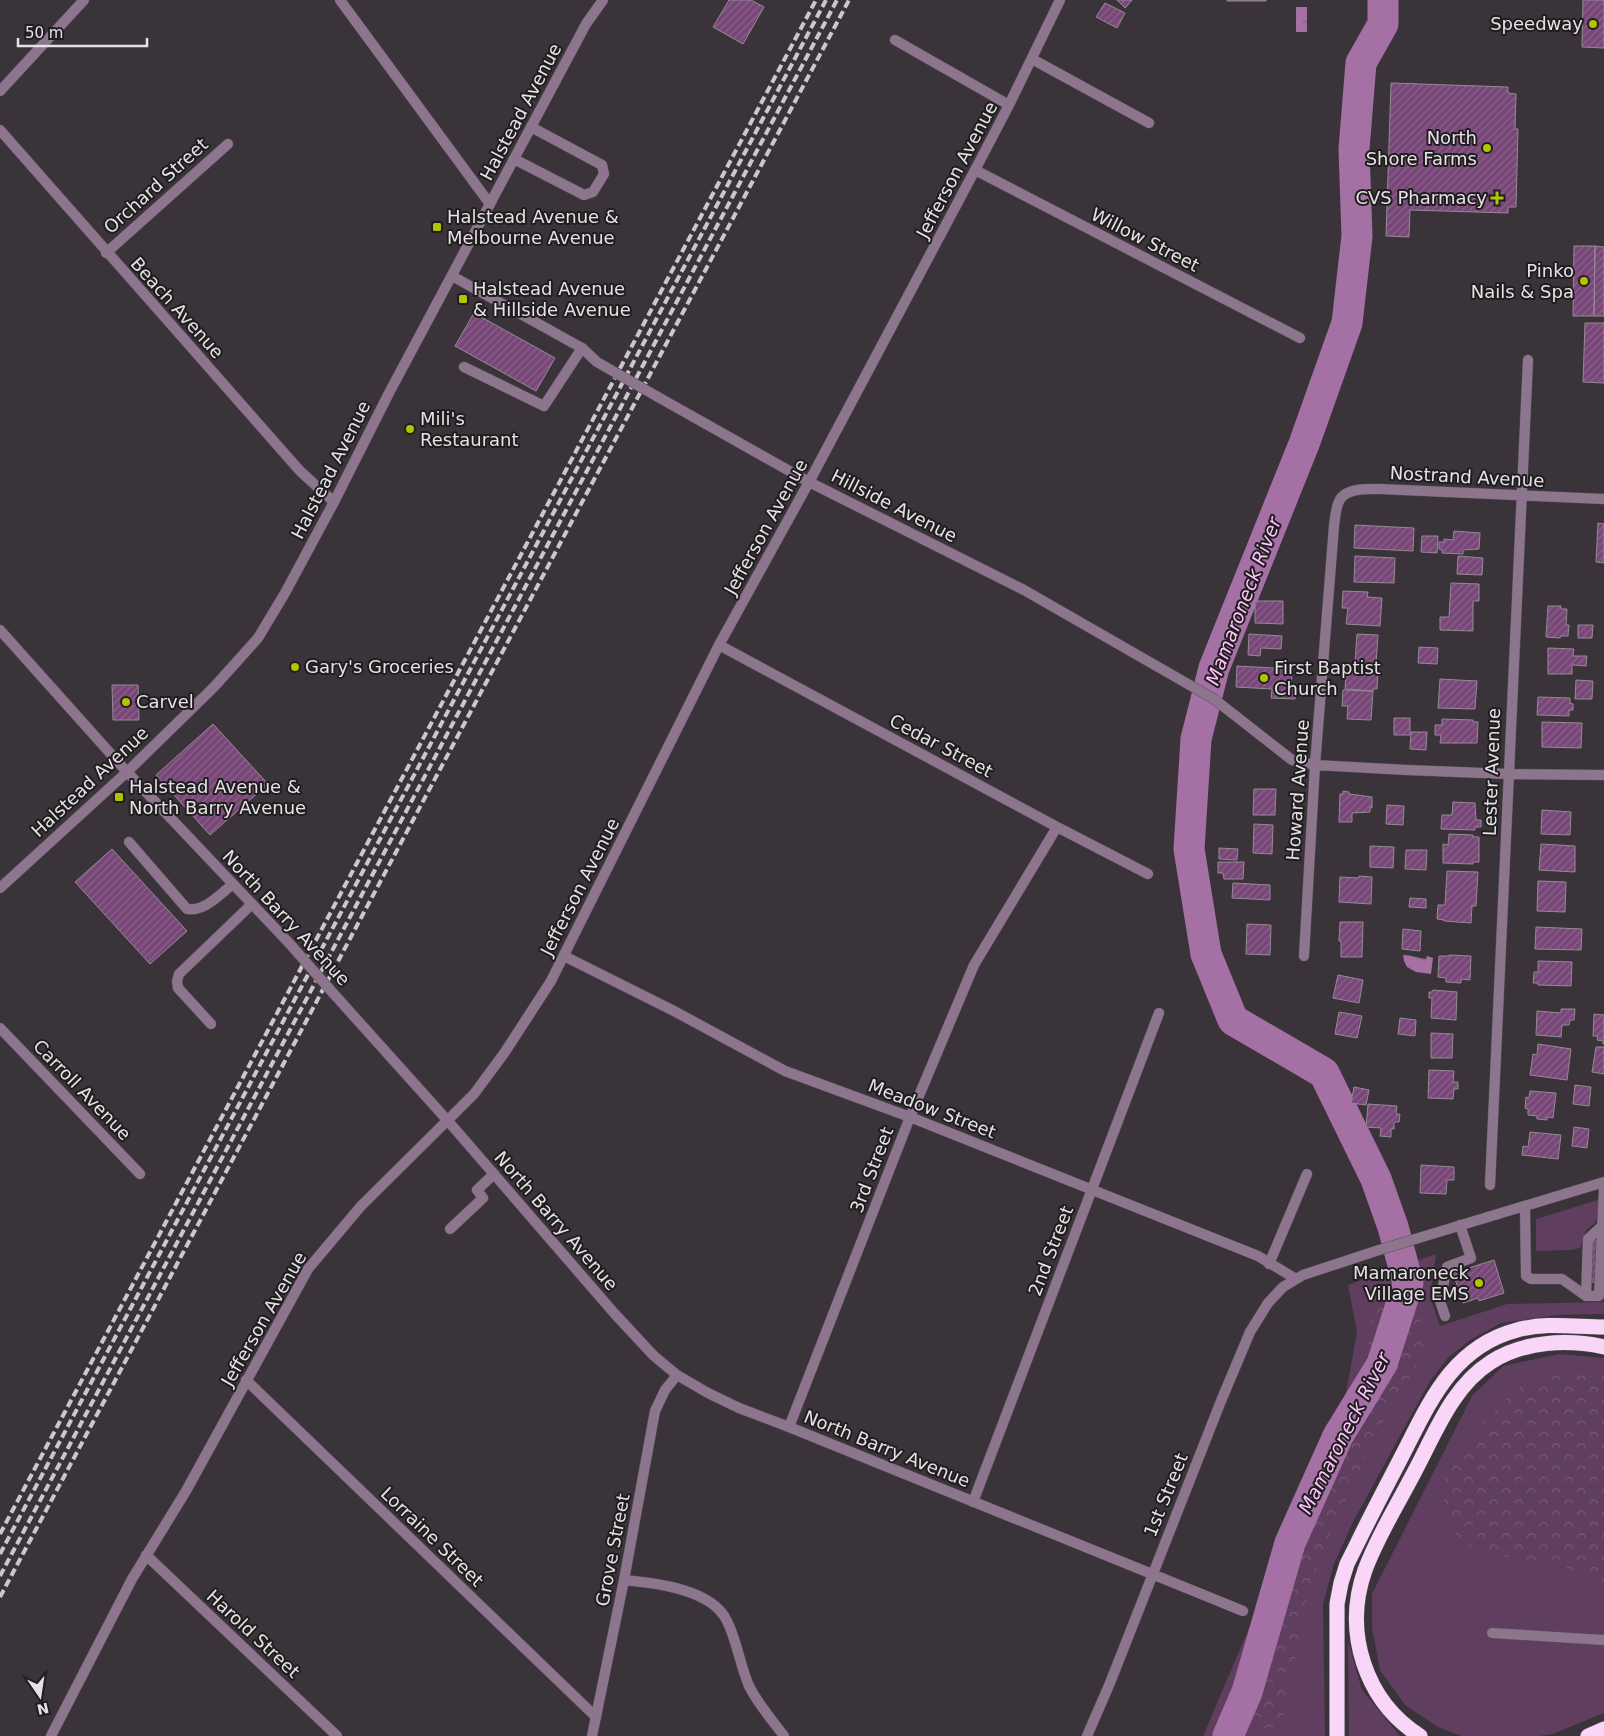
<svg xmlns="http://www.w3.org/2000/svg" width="1604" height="1736" font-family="'DejaVu Sans',sans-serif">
	<defs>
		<pattern id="forest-crowns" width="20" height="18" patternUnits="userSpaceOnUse" patternTransform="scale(1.25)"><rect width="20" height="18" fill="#5f3e5f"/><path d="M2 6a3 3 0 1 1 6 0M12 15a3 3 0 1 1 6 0" fill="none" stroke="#765a76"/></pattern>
		<pattern id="water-ripples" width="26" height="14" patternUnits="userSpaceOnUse" patternTransform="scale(1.25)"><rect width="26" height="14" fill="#a571a5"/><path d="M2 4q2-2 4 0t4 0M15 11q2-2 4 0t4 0" fill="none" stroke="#836183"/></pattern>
		<pattern id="building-hatch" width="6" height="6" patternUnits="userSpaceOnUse" patternTransform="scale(1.25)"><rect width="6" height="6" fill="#784778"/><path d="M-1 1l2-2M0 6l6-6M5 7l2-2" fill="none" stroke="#8b618b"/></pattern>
	</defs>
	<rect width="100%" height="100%" fill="#3a343a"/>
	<path fill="#5f3e5f" d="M 1598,1200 L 1599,1216 L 1595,1223 L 1586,1230 L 1580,1248 L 1572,1250 L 1536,1251 L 1536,1219 Z
		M 1436,1254 L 1430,1297 L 1440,1326 L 1507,1304 L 1604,1302 L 1604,1314 L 1557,1315 L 1501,1323 L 1470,1340 L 1448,1358 L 1430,1381 L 1353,1522 L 1334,1564 L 1323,1604 L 1325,1736 L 1203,1736 L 1343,1409 L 1357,1332 L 1348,1285 Z
		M 1559,1354 L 1604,1358 L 1604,1713 L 1553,1734 L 1539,1736 L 1461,1736 L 1438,1727 L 1405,1705 L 1380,1670 L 1372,1628 L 1372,1594 L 1472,1396 L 1503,1366 Z
		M 1348,1641 L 1362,1690 L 1400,1736 L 1349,1736 Z"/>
	<path fill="url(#forest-crowns)" d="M 1386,1283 L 1395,1283 L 1423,1324 L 1426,1350 L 1378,1430 L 1321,1555 L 1309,1591 L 1279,1736 L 1217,1736 L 1251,1646 L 1360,1375 L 1370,1337 L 1374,1299 Z
		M 1567,1372 L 1604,1375 L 1604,1582 L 1555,1564 L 1485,1554 L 1458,1539 L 1444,1512 L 1445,1472 L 1484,1420 L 1520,1387 Z"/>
	<path fill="url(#water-ripples)" d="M 1296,7 L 1307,7 L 1307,32 L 1296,32 Z
		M 1403,955 C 1411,955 1418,958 1426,959 L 1427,956 L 1433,958 L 1431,974 L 1416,972 L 1407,967 L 1404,961 Z"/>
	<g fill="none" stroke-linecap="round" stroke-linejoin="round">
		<path stroke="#a571a5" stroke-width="31" d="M 1228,1736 L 1247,1692 L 1290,1543 L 1338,1436 L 1382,1364 L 1408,1283 L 1393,1227 L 1376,1179 L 1324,1073 L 1233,1020 L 1206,954 L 1189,849 L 1196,739 L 1214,668 L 1304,444 L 1347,323 L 1357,236 L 1354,149 L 1361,63 L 1383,24 L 1383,0"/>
	</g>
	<path fill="url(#building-hatch)" stroke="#938b93" d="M 729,0 L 751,0 L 764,7 L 743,44 L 713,27 Z
		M 1117,0 L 1132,0 L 1125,8 Z
		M 1227,0 L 1266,0 L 1266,1 L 1227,1 Z
		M 1583,0 L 1604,0 L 1604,48 L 1582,47 Z
		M 1105,3 L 1125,13 L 1117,28 L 1096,17 Z
		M 1391,83 L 1508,87 L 1508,93 L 1516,94 L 1515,129 L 1518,129 L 1516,207 L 1508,207 L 1508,213 L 1410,210 L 1409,237 L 1386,236 Z
		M 1574,246 L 1595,246 L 1594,316 L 1573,316 Z
		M 1595,246 L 1604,247 L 1604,316 L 1594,316 Z
		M 474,313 L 555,358 L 536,391 L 455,346 Z
		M 1585,323 L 1604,323 L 1604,383 L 1583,382 Z
		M 1598,523 L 1604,524 L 1604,563 L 1596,562 Z
		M 1355,525 L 1414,528 L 1413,551 L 1354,548 Z
		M 1454,531 L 1480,533 L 1479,549 L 1463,550 L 1463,554 L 1442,553 L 1442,550 L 1439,549 L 1439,542 L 1444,542 L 1444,539 L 1453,540 Z
		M 1422,536 L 1438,536 L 1437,553 L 1421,552 Z
		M 1355,556 L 1395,558 L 1394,583 L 1354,582 Z
		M 1458,556 L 1483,558 L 1482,575 L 1457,574 Z
		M 1451,583 L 1479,584 L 1479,601 L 1473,601 L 1473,631 L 1440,630 L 1440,617 L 1449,617 Z
		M 1343,591 L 1368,592 L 1367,597 L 1382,598 L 1380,626 L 1346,624 L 1348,608 L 1342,608 Z
		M 1255,601 L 1283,601 L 1283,624 L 1255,623 Z
		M 1548,606 L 1561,606 L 1561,609 L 1567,609 L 1566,625 L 1569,625 L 1568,636 L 1561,636 L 1560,638 L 1546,637 Z
		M 1578,625 L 1593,625 L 1592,638 L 1578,638 Z
		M 1249,634 L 1282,636 L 1281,649 L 1261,648 L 1260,656 L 1248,655 Z
		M 1357,634 L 1378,635 L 1376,664 L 1355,663 Z
		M 1419,647 L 1438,648 L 1437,664 L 1418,663 Z
		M 1548,648 L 1574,649 L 1573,656 L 1587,656 L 1586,666 L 1572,665 L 1572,674 L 1548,674 Z
		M 1237,666 L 1292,669 L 1291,689 L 1295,690 L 1295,699 L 1271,698 L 1272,689 L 1236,687 Z
		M 1372,672 L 1378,672 L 1377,689 L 1373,689 L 1373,691 L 1345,689 L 1346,673 L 1372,674 Z
		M 1440,679 L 1477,681 L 1475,709 L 1438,708 Z
		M 1576,680 L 1593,681 L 1592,699 L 1575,699 Z
		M 112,685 L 138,685 L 139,720 L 113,720 Z
		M 1343,690 L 1373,691 L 1371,720 L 1347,719 L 1348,706 L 1342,706 Z
		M 1538,697 L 1570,698 L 1570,703 L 1573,704 L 1573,710 L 1569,710 L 1569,716 L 1537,715 Z
		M 1394,718 L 1410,718 L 1410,735 L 1394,735 Z
		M 1442,719 L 1473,720 L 1473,722 L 1478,722 L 1477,743 L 1440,743 L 1441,735 L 1435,735 L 1435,725 L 1442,725 Z
		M 1542,722 L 1582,723 L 1581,748 L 1542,747 Z
		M 213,724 L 268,784 L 210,835 L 156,775 Z
		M 1411,732 L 1427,732 L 1426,750 L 1410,749 Z
		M 1254,789 L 1276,789 L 1275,815 L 1253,815 Z
		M 1343,791 L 1349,792 L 1349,794 L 1372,797 L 1372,808 L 1370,807 L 1370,812 L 1352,813 L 1352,822 L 1339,822 L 1340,794 L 1343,794 Z
		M 1453,802 L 1475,803 L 1476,820 L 1481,820 L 1481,827 L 1475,827 L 1475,830 L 1441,829 L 1442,815 L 1452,815 Z
		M 1387,805 L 1404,806 L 1403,825 L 1386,824 Z
		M 1542,810 L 1571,812 L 1570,835 L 1541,834 Z
		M 1254,824 L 1273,825 L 1272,854 L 1253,853 Z
		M 1449,834 L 1473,835 L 1473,837 L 1479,837 L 1479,862 L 1473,862 L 1473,864 L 1443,863 L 1443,844 L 1448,845 Z
		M 1541,844 L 1575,846 L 1575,872 L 1539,870 Z
		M 1370,846 L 1394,847 L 1393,868 L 1370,867 Z
		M 1219,848 L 1238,849 L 1237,860 L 1219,859 Z
		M 112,849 L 187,931 L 150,964 L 75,882 Z
		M 1406,850 L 1427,850 L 1426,870 L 1405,869 Z
		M 1218,862 L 1244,862 L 1243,879 L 1224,879 L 1223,873 L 1218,873 Z
		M 1447,871 L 1478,872 L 1476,906 L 1472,906 L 1471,923 L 1444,921 L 1444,920 L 1437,919 L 1438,905 L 1445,905 Z
		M 1359,876 L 1372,877 L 1371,904 L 1339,902 L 1340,877 L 1359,878 Z
		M 1538,881 L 1566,882 L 1565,912 L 1537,911 Z
		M 1233,883 L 1270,885 L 1270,900 L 1232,898 Z
		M 1410,898 L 1426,899 L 1426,908 L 1409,907 Z
		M 1340,922 L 1363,922 L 1362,957 L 1341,957 L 1341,941 L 1339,941 Z
		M 1247,924 L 1271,925 L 1270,955 L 1246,954 Z
		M 1536,927 L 1582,929 L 1581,950 L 1535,949 Z
		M 1403,929 L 1421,931 L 1420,951 L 1402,949 Z
		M 1449,955 L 1471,956 L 1470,980 L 1461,979 L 1461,983 L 1446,982 L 1446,978 L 1438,977 L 1439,956 L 1449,956 Z
		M 1538,961 L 1572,962 L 1571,986 L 1538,985 L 1538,983 L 1533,983 L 1534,972 L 1538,972 Z
		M 1338,975 L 1363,980 L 1359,1003 L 1333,998 Z
		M 1433,990 L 1457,992 L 1456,1020 L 1431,1018 L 1432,998 L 1429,998 L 1429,992 L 1432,992 Z
		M 1561,1009 L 1575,1009 L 1574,1020 L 1570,1020 L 1569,1025 L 1562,1025 L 1561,1037 L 1536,1035 L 1537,1011 L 1561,1013 Z
		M 1339,1012 L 1362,1016 L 1357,1038 L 1335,1034 Z
		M 1594,1014 L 1604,1015 L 1604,1044 L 1603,1044 L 1603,1041 L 1597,1040 L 1598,1036 L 1593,1036 Z
		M 1400,1018 L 1416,1020 L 1415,1036 L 1398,1034 Z
		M 1431,1033 L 1453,1034 L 1452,1058 L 1431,1058 Z
		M 1538,1044 L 1571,1049 L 1567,1080 L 1530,1075 L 1533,1054 L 1537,1055 Z
		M 1596,1047 L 1604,1047 L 1604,1074 L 1592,1072 Z
		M 1429,1070 L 1454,1071 L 1453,1082 L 1458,1082 L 1458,1089 L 1454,1089 L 1453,1099 L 1428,1098 Z
		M 1575,1085 L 1591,1087 L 1589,1106 L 1573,1104 Z
		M 1354,1087 L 1369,1090 L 1366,1105 L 1351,1103 Z
		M 1530,1091 L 1556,1093 L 1553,1118 L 1547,1117 L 1547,1120 L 1537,1119 L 1537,1116 L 1528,1115 L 1528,1109 L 1525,1108 L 1526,1097 L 1529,1098 Z
		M 1368,1104 L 1397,1106 L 1396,1114 L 1400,1114 L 1399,1122 L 1394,1122 L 1394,1129 L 1391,1129 L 1391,1137 L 1380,1136 L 1381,1128 L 1366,1127 Z
		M 1574,1127 L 1589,1129 L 1587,1148 L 1572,1146 Z
		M 1530,1132 L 1561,1135 L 1558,1159 L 1522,1155 L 1523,1146 L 1528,1147 Z
		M 1421,1165 L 1454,1167 L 1454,1180 L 1447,1180 L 1446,1194 L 1420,1193 Z
		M 1593,1241 L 1604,1241 L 1604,1283 L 1591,1282 Z
		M 1494,1260 L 1504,1293 L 1479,1301 L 1478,1298 L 1463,1303 L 1453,1273 Z"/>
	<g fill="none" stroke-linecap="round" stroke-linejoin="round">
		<g stroke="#565056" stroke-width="11">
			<path id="service" d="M 1032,59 L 1149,123
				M 514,159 L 584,195 L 593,192 L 604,174 L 602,165 L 531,127
				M 464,367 L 544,406 L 582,348
				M 129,842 L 187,909 C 205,912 220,894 233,884
				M 211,1024 L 178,988 L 177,981 L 179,974 L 252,904
				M 1525,1207 L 1526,1276 L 1531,1279 L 1562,1279 L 1586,1296 L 1599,1296 L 1604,1187
				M 450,1229 L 483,1198 L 477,1190 L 494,1174
				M 1586,1296 L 1588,1239 L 1602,1226
				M 1445,1316 L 1440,1301 L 1447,1267 L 1471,1258 L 1460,1225
				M 1492,1633 L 1604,1640"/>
		</g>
		<g stroke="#565056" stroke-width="11">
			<path id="minor" d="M 340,0 L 490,204
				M 895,40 L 1009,105
				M 0,91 L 84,0
				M 0,130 L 300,471 L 334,502
				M 975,170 L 1300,338
				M 106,253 L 228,144
				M 452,276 L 582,348 L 597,362
				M 658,397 L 809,482 L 1024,590 L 1214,699 L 1292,760 L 1315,765 L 1407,770 L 1508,774 L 1604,775
				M 719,645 L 1057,827 L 1148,874
				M 564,956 L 674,1011 L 785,1071 L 910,1117 L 1258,1256 L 1296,1279
				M 1304,956 L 1315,765 L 1334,526 C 1335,518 1336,504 1341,498 C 1349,488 1368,489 1380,489 L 1604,499
				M 0,1028 L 140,1174
				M 1490,1185 L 1528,360
				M 1269,1264 L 1307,1174
				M 246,1380 L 596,1717
				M 789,1427 L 910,1117 L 974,965 L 1057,827
				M 973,1502 L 1159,1013
				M 146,1555 L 337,1736
				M 1152,1574 L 1243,1611
				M 624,1580 C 655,1583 712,1589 727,1621 C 737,1641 740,1665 749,1686 C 758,1704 772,1720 784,1736
				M 51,1736 L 132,1579 L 186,1491 L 308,1269 L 361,1206 L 474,1094 L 505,1052 L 551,981 L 719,645 L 809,482 L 975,170 L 1009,105 L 1060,0
				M 1087,1736 L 1110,1683 L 1221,1401 L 1250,1332 L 1268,1303 L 1283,1287 L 1303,1275 L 1379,1250 L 1604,1182"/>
		</g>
		<g stroke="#565056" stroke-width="11">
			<path id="tertiary" d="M 0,630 L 127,772 L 289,943
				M 0,888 L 127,772 L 214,687 L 258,638 L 285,593 L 334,502 L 389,393 L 586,24 L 603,0
				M 333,993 L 448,1121 L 614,1313 L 654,1356 L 677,1375 L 708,1393 L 739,1408 L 789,1427 L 1152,1574
				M 592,1736 L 624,1580 L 655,1411 L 665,1390 L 677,1375"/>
		</g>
		<g stroke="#565056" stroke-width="16">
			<path id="motorway" d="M 1337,1736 L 1337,1604 L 1341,1583 L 1347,1564 L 1356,1546 C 1371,1515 1387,1485 1403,1454 C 1430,1401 1453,1347 1517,1330 C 1546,1322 1575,1327 1604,1327
				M 1420,1736 C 1365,1701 1343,1632 1365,1570 C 1378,1535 1399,1502 1416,1469 C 1436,1431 1453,1386 1491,1362 C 1523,1341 1568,1339 1604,1347
				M 1588,1736 L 1604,1729"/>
		</g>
		<use href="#service" stroke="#8d768d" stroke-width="10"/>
		<use href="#minor" stroke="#8d768d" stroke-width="10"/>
		<use href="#tertiary" stroke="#8d768d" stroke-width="10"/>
		<use href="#motorway" stroke="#f9d6f8" stroke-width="15"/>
		<path stroke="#ccc7cc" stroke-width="4" stroke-dasharray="8 4" stroke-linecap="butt" d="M 0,1534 L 816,0
			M 0,1554 L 826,0
			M 0,1576 L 837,0
			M 0,1597 L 849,0"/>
		<g stroke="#565056" stroke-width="11" stroke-linecap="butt">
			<path id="minor-bridge" d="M 597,362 L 658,397"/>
		</g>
		<g stroke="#565056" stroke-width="11" stroke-linecap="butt">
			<path id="tertiary-bridge" d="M 289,943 L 333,993"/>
		</g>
		<use href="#minor-bridge" stroke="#8d768d" stroke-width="10"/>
		<use href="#tertiary-bridge" stroke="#8d768d" stroke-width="10"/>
	</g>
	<g fill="#b0c500" stroke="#201d1f" stroke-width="2">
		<circle cx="1593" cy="24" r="5"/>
		<circle cx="1487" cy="148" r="5"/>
		<path d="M1494.5 190.5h5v5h5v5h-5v5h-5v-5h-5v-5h5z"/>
		<rect x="432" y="222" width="10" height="10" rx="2.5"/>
		<circle cx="1584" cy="281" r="5"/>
		<rect x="458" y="294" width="10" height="10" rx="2.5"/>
		<circle cx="410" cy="429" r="5"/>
		<circle cx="295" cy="667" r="5"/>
		<circle cx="1264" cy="678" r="5"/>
		<circle cx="126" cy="702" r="5"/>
		<rect x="114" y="792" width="10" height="10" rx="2.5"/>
		<circle cx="1479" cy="1283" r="5"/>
	</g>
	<g text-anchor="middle" stroke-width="4" stroke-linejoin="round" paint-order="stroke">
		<g font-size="18" fill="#e6e1e6" stroke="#201d1f" text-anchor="start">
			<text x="1583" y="30" text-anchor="end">Speedway</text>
			<text x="1477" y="144" text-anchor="end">North<tspan x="1477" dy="21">Shore Farms</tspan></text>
			<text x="1487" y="204" text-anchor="end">CVS Pharmacy</text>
			<text x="447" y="223">Halstead Avenue &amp;<tspan x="447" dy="21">Melbourne Avenue</tspan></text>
			<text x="1574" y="277" text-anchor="end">Pinko<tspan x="1574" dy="21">Nails &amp; Spa</tspan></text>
			<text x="473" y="295">Halstead Avenue<tspan x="473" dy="21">&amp; Hillside Avenue</tspan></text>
			<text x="420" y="425">Mili's<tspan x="420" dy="21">Restaurant</tspan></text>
			<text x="305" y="673">Gary's Groceries</text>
			<text x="1274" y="674">First Baptist<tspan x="1274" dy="21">Church</tspan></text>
			<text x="136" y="708">Carvel</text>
			<text x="129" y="793">Halstead Avenue &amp;<tspan x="129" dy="21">North Barry Avenue</tspan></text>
			<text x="1469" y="1279" text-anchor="end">Mamaroneck<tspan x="1469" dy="21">Village EMS</tspan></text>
		</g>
		<g font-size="18" fill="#e6e1e6" stroke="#201d1f">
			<text transform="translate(521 112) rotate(-62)" y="6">Halstead Avenue</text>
			<text transform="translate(957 170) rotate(-62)" y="6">Jefferson Avenue</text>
			<text transform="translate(156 186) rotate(-42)" y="6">Orchard Street</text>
			<text transform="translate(1145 240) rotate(27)" y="6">Willow Street</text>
			<text transform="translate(177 308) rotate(48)" y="6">Beach Avenue</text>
			<text transform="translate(331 470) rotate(-63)" y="6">Halstead Avenue</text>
			<text transform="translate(1467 477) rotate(3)" y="6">Nostrand Avenue</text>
			<text transform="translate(894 506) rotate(27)" y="6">Hillside Avenue</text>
			<text transform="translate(766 527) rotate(-61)" y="6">Jefferson Avenue</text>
			<text transform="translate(941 746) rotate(28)" y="6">Cedar Street</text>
			<text transform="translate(1492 772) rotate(-88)" y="6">Lester Avenue</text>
			<text transform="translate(90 782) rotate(-43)" y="6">Halstead Avenue</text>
			<text transform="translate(1298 790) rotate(-86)" y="6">Howard Avenue</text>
			<text transform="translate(580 887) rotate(-63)" y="6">Jefferson Avenue</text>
			<text transform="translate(286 918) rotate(47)" y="6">North Barry Avenue</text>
			<text transform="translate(82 1090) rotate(46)" y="6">Carroll Avenue</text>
			<text transform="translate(932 1109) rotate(21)" y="6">Meadow Street</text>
			<text transform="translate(872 1170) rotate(-69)" y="6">3rd Street</text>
			<text transform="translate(556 1221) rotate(49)" y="6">North Barry Avenue</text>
			<text transform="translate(1051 1251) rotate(-69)" y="6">2nd Street</text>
			<text transform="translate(264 1319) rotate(-60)" y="6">Jefferson Avenue</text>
			<text transform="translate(887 1449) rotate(22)" y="6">North Barry Avenue</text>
			<text transform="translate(1166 1495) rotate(-68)" y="6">1st Street</text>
			<text transform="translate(432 1537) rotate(44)" y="6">Lorraine Street</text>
			<text transform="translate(613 1550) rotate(-79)" y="6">Grove Street</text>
			<text transform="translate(253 1634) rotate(43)" y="6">Harold Street</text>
		</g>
		<g font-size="19" font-style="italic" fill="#ffc3fe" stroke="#201d1f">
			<text transform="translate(1243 601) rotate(-69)" y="7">Mamaroneck River</text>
			<text transform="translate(1344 1433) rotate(-63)" y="7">Mamaroneck River</text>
		</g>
	</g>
	<g transform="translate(40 1696) rotate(167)" stroke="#201d1f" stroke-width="4" paint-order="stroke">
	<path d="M0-4L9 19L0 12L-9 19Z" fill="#e6e1e6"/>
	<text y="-8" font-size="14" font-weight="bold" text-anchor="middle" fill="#e6e1e6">N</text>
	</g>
	<path d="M18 38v8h129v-8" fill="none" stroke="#e6e1e6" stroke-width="2.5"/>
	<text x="25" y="38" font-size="15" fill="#e6e1e6" stroke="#201d1f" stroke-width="4" paint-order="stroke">50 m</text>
</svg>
